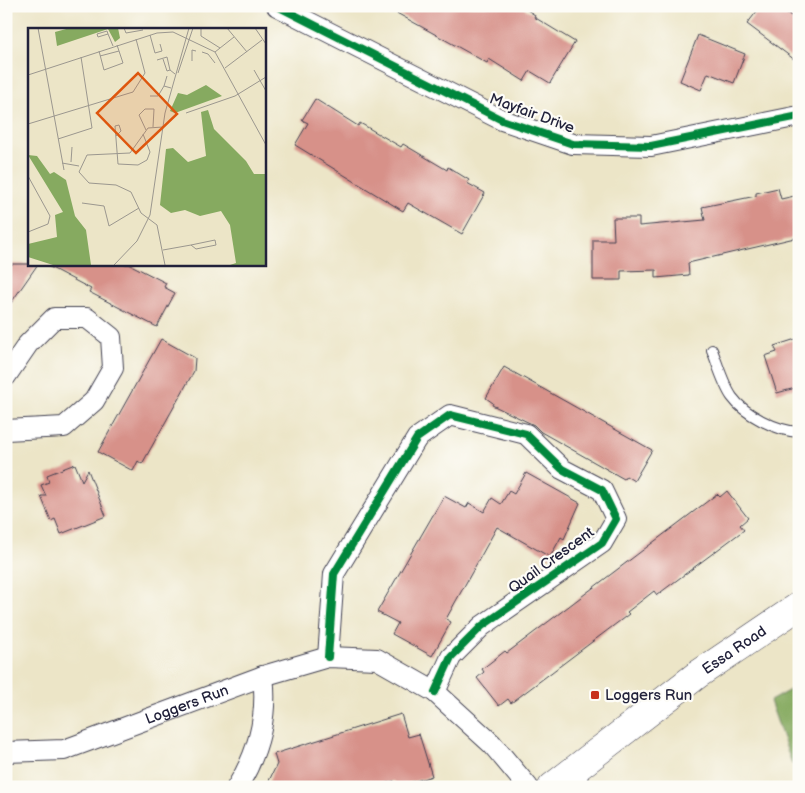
<svg xmlns="http://www.w3.org/2000/svg" width="805" height="793" font-family="'Balsamiq Sans',sans-serif">
	<rect width="100%" height="100%" fill="#fdfcf7"/>
	<filter id="ink" filterUnits="userSpaceOnUse"><feTurbulence type="fractalNoise" baseFrequency=".02" numOctaves="2"/><feDisplacementMap in="SourceGraphic" scale="10" xChannelSelector="R" yChannelSelector="G"/><feConvolveMatrix kernelMatrix="1 2 1 2 8 2 1 2 1" color-interpolation-filters="sRGB"/></filter>
	<filter id="wash" filterUnits="userSpaceOnUse"><feTurbulence type="fractalNoise" baseFrequency=".0096" numOctaves="4" result="noise"/><feDisplacementMap in="SourceGraphic" scale="20" xChannelSelector="R" yChannelSelector="G"/><feGaussianBlur stdDeviation="1.12" result="paint"/><feColorMatrix in="noise" values="0 0 0 0 0 0 0 0 0 0 0 0 0 0 0 0 0 1.4 0 .05"/><feComposite in="paint" operator="in"/></filter>
	<g filter="url(#wash)">
		<rect width="100%" height="100%" fill="#ece5c7"/>
		<path fill="#86aa60" stroke="#54664e" d="M 799,685 L 799,768 L 792,764 L 770,701 Z"/>
		<g id="blocks">
			<path fill="#d79189" d="M 384,6 L 521,6 L 535,15 L 534,17 L 575,42 L 550,83 L 530,71 L 524,81 L 489,59 L 487,63 Z
				M 761,6 L 778,6 L 799,22 L 799,63 L 747,24 Z
				M 698,35 L 745,54 L 734,83 L 708,73 L 701,90 L 680,81 Z
				M 315,99 L 358,126 L 360,123 L 401,147 L 403,144 L 447,170 L 448,167 L 469,180 L 467,183 L 485,193 L 462,234 L 408,203 L 403,211 L 295,145 L 308,123 L 302,120 Z
				M 778,188 L 781,199 L 799,195 L 799,237 L 688,263 L 689,275 L 656,278 L 656,270 L 621,271 L 621,280 L 593,280 L 593,240 L 614,240 L 613,218 L 639,218 L 639,226 L 705,220 L 702,207 L 756,196 L 756,193 Z
				M 6,264 L 38,264 L 6,310 Z
				M 44,264 L 129,264 L 166,283 L 164,287 L 175,293 L 157,327 L 89,292 L 91,289 Z
				M 799,338 L 799,387 L 777,393 L 765,356 L 777,352 L 774,346 Z
				M 161,339 L 195,358 L 194,371 L 142,464 L 138,461 L 133,471 L 98,452 Z
				M 504,367 L 652,450 L 634,481 L 626,476 L 624,479 L 541,432 L 534,425 L 492,405 L 493,403 L 486,398 Z
				M 75,464 L 82,481 L 88,470 L 106,516 L 61,534 L 55,519 L 51,521 L 41,496 L 46,496 L 41,485 L 49,482 L 47,475 Z
				M 526,473 L 580,503 L 564,539 L 561,537 L 550,557 L 497,527 L 446,619 L 451,622 L 432,656 L 392,634 L 398,623 L 377,612 L 444,496 L 466,508 L 469,503 L 484,512 L 492,498 L 501,504 L 509,491 L 514,494 Z
				M 727,491 L 748,518 L 740,525 L 744,530 L 657,595 L 654,591 L 627,612 L 629,614 L 511,703 L 508,699 L 499,706 L 477,678 L 484,672 L 482,669 L 505,651 L 507,653 L 717,494 L 720,497 Z
				M 401,714 L 408,737 L 419,734 L 432,776 L 396,787 L 394,781 L 374,787 L 266,787 L 277,764 L 274,754 Z"/>
		</g>
	</g>
	<g filter="url(#ink)">
		<use href="#blocks" fill-opacity="0" stroke="#403f50" stroke-width="1"/>
		<g fill="none" stroke-linecap="round" stroke-linejoin="round">
			<g stroke="#403f50" stroke-width="12">
				<path id="lane" d="M 712,350 C 718,365 723,384 732,397 C 745,415 777,431 799,432
					M 581,787 L 584,768"/>
			</g>
			<g stroke="#403f50" stroke-width="22">
				<g id="street">
					<path d="M 277,6 L 502,120 L 573,144 L 651,146 L 799,116"/>
					<path d="M 6,376 L 28,344 L 54,318 L 87,318 L 111,337 L 113,368 L 94,401 L 64,427 L 6,430"/>
					<path d="M 328,657 L 334,574 L 417,438 L 450,415 L 526,434 L 562,469 L 602,490 L 616,519 L 602,543 L 482,626 L 451,657 L 435,692"/>
					<path id="s1" d="M 6,752 L 64,750 L 263,676 L 328,657 L 377,659 L 435,692 L 492,744 L 528,787"/>
					<path d="M 237,787 C 259,752 268,716 263,676"/>
				</g>
			</g>
			<g stroke="#403f50" stroke-width="29">
				<g id="primary">
					<path id="s2" d="M 552,787 L 697,675 L 799,606"/>
				</g>
			</g>
			<use href="#lane" stroke="#fff" stroke-width="10"/>
			<use href="#street" stroke="#fff" stroke-width="20"/>
			<use href="#primary" stroke="#fff" stroke-width="28"/>
			<g stroke="#fdfcf7" stroke-width="11">
				<path id="cycleway" d="M 277,6 L 502,120 L 573,144 L 651,146 L 799,116
					M 328,657 L 334,574 L 417,438 L 450,415 L 526,434 L 562,469 L 602,490 L 616,519 L 602,543 L 482,626 L 451,657 L 435,692"/>
			</g>
			<use href="#cycleway" stroke="#00873e" stroke-width="8"/>
		</g>
	</g>
	<rect fill="#c8321e" stroke="#fdfcf7" stroke-width="2" x="590" y="690" width="10" height="10" rx="2.5"/>
	<g text-anchor="middle" stroke-width="4.5" stroke-linejoin="round" paint-order="stroke">
		<g font-size="15" fill="#22223b" stroke="#fdfcf7">
			<text transform="translate(532 113) rotate(20)" y="5">Mayfair Drive</text>
			<text transform="translate(551 560) rotate(-36)" y="5">Quail Crescent</text>
			<text dy="5" stroke="none"><textPath href="#s2" startOffset="228">Essa Road</textPath></text>
			<text dy="5" stroke="none"><textPath href="#s1" startOffset="189">Loggers Run</textPath></text>
		</g>
		<g font-size="15" fill="#22223b" stroke="#fdfcf7" text-anchor="start">
			<text x="605" y="700">Loggers Run</text>
		</g>
	</g>
	<g transform="translate(28 28)">
		<rect width="238" height="238" fill="#ece5c7"/>
		<path d="M 42,0 L 90,0 L 92,10 L 87,14 L 80,1 L 29,18 L 27,4 ZM 178,57 L 194,68 L 147,85 L 142,83 L 150,65 L 159,67 ZM 180,82 L 186,101 L 218,133 L 226,146 L 237,146 L 237,237 L 202,237 L 208,235 L 202,197 L 193,183 L 172,188 L 157,182 L 143,185 L 132,177 L 138,121 L 145,120 L 160,134 L 178,128 L 173,84 ZM 0,127 L 9,128 L 22,146 L 26,144 L 38,152 L 47,188 L 58,202 L 63,237 L 25,237 L 0,229 L 0,216 L 29,209 L 27,187 L 35,184 Z" fill="#86aa60"/>
		<path fill="none" stroke="#9b978f" stroke-width="1" d="M 10,0 L 36,142M 96,0 L 98,5 L 115,2M 173,0 L 173,8 L 192,20M 199,0 L 219,24M 227,0 L 238,16M 80,6 L 70,9 L 69,6 L 79,3 L 80,6 L 85,18M 122,7 L 127,25 L 134,23 L 132,16M 71,23 L 76,42 L 95,35 L 89,17M 174,24 L 180,26 L 187,35M 187,24 L 206,9M 72,28 L 91,23M 135,31 L 139,43 L 142,42M 129,32 L 139,29 L 142,42 L 147,46M 164,33 L 164,22 L 168,23M 197,40 L 234,12M 226,42 L 238,63M 150,45 L 165,0M 0,47 L 129,5 L 145,4 L 187,24 L 238,117M 139,48 L 136,58 L 143,60M 122,68 L 130,68 L 136,58M 158,85 L 207,68 L 238,49M 0,96 L 105,64 L 117,45 L 108,11M 135,99 L 120,100 L 102,125 L 59,127 L 51,144 L 61,155 L 88,157 L 103,164 L 113,185 L 129,197 L 137,237M 118,102 L 111,87 L 117,81 L 126,81 L 125,99M 88,108 L 93,103 L 91,97 L 87,98 L 90,136 L 110,137 L 119,132 L 122,124 L 115,106M 30,111 L 64,100 L 53,29M 43,134 L 44,119M 34,135 L 51,138M 0,148 L 22,188 L 20,196 L 0,204M 54,175 L 76,178 L 81,198 L 111,180M 135,222 L 163,217 L 187,212 L 188,217 L 168,221 L 163,217M 86,237 L 109,213 L 122,187 L 137,85 L 161,0"/>
		<path fill="#de560e" fill-opacity="0.15" stroke="#de560e" stroke-width="2.5" d="M 110,45 L 149,86 L 108,125 L 69,85 Z"/>
		<rect width="238" height="238" fill="none" stroke="#22223b" stroke-width="2.5"/>
	</g>
	<rect width="805" height="793" fill="none" stroke="#fdfcf7" stroke-width="25"/>
</svg>
